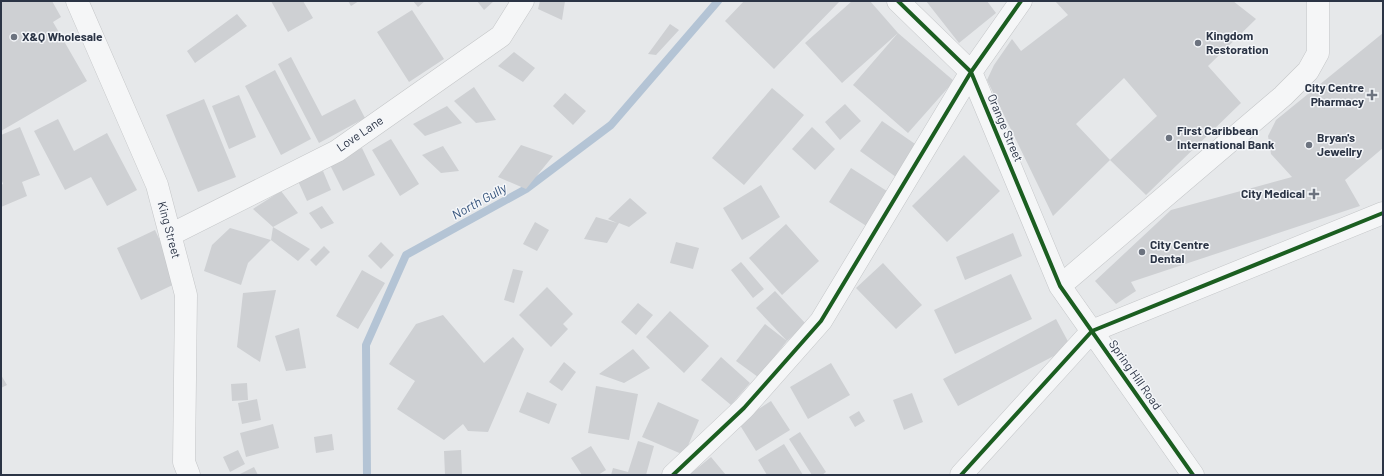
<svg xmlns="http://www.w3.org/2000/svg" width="1384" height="476" font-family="Barlow,sans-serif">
	<rect width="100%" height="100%" fill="#e6e8ea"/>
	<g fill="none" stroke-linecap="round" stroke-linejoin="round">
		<path stroke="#b4c4d5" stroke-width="8" d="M 367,475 L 366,345 L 406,255 L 526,189 L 611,125 L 718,1"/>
	</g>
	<path fill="#ced0d3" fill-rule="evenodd" d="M 1,1 L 52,1 L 61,17 L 53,22 L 87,81 L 1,131 Z
		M 271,1 L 303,1 L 313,18 L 288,32 Z
		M 348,1 L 359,1 L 351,6 Z
		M 413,1 L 425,1 L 418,7 Z
		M 477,1 L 494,1 L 484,10 Z
		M 540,1 L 565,1 L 562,20 L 538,9 Z
		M 744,1 L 840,1 L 774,69 L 725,21 Z
		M 852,1 L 870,1 L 898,33 L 954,81 L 908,133 L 853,85 L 898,33 L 842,83 L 805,43 Z
		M 926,1 L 987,1 L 996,13 L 959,43 Z
		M 1055,1 L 1233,1 L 1256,19 L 1208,66 L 1241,103 L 1146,195 L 1110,160 L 1053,216 L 987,80 L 994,65 L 1012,39 L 1021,51 L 1068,15 ZM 1124,78 L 1157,116 L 1110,160 L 1076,124 Z
		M 412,10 L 444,59 L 409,82 L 377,32 Z
		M 237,14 L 247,26 L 195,63 L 187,51 Z
		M 670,24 L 679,30 L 656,55 L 648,54 Z
		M 1383,33 L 1383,148 L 1345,180 L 1360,206 L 1131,282 L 1136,291 L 1116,304 L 1095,281 L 1171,210 L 1292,177 L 1271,154 L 1268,136 L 1276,120 Z
		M 514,52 L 535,68 L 523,82 L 498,66 Z
		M 291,57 L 322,116 L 355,99 L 365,118 L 319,143 L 278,64 Z
		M 275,70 L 311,139 L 281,155 L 245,86 Z
		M 474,87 L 496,120 L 476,123 L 454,101 Z
		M 772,88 L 804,115 L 744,185 L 712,158 Z
		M 565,93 L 586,111 L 573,125 L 553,106 Z
		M 239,95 L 256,137 L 229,149 L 212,106 Z
		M 204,99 L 236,177 L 198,192 L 166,115 Z
		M 845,104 L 861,121 L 840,140 L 825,122 Z
		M 447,106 L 462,123 L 425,136 L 413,124 Z
		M 58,119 L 74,151 L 107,133 L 137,190 L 107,206 L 91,177 L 65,190 L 34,131 Z
		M 882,121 L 918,146 L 896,177 L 860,151 Z
		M 20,127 L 40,175 L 22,182 L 27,196 L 1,207 L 1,185 L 3,184 L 1,178 L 1,135 Z
		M 812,127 L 835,149 L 815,170 L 792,149 Z
		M 391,139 L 419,184 L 400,196 L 372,150 Z
		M 521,145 L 553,156 L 526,189 L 498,177 Z
		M 443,146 L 459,171 L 441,173 L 422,155 Z
		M 362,148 L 375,175 L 343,191 L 329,163 Z
		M 964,155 L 1000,191 L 947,242 L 912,206 Z
		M 851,168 L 890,193 L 868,227 L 829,202 Z
		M 323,171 L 331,190 L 307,201 L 298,181 Z
		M 761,185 L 780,217 L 742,240 L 723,208 Z
		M 281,191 L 298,213 L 273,227 L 253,209 Z
		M 630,198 L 647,213 L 629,227 L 619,223 L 607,243 L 584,239 L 596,217 L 617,223 L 608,219 Z
		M 322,206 L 334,223 L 321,229 L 309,213 Z
		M 535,222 L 549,230 L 537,251 L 523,244 Z
		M 786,224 L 819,261 L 782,295 L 749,258 Z
		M 273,227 L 310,249 L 298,261 L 271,240 Z
		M 230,228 L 271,240 L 248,263 L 241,285 L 204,271 L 212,245 Z
		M 155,230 L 179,282 L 141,300 L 117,248 Z
		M 1013,233 L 1022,256 L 965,280 L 956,257 Z
		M 381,242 L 394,255 L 381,269 L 368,256 Z
		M 676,242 L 699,248 L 693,269 L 670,263 Z
		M 324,246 L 330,252 L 316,266 L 310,260 Z
		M 741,262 L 764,289 L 753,298 L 731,270 Z
		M 883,263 L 922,305 L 896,329 L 856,288 Z
		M 513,269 L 523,271 L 514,303 L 504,300 Z
		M 362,270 L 385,283 L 358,329 L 336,316 Z
		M 1011,274 L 1032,319 L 955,354 L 934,310 Z
		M 547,287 L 573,314 L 563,324 L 568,329 L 551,347 L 519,315 Z
		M 276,290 L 260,362 L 237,347 L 243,293 Z
		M 775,291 L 806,324 L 787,341 L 758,377 L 736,361 L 765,324 L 787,341 L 756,308 Z
		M 638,303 L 653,315 L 636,335 L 621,322 Z
		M 670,311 L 709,346 L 684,373 L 646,337 Z
		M 443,315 L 484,363 L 513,337 L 524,349 L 488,432 L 468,431 L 463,424 L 444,440 L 397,409 L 415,381 L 389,364 L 416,324 Z
		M 1056,319 L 1071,347 L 958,406 L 943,379 Z
		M 299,328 L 306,368 L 286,371 L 275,336 Z
		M 633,349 L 650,368 L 624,383 L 599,374 Z
		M 721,357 L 750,383 L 731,405 L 701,380 Z
		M 564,362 L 576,372 L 562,391 L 549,382 Z
		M 831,363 L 850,395 L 808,419 L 790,387 Z
		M 1,375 L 7,385 L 1,388 Z
		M 247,383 L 248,400 L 232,401 L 231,384 Z
		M 596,386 L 638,394 L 629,440 L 588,433 Z
		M 527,392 L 557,404 L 549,424 L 519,412 Z
		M 912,393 L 923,422 L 904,430 L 893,400 Z
		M 257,399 L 261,420 L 242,424 L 238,403 Z
		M 771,401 L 790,430 L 756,451 L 738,422 Z
		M 658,402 L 699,420 L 684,455 L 642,437 Z
		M 859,411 L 865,421 L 855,427 L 849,417 Z
		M 273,424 L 279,448 L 246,457 L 240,433 Z
		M 800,432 L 826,472 L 822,475 L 812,475 L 789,439 Z
		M 332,434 L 334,450 L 316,453 L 314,437 Z
		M 638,441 L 654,446 L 646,475 L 611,475 L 613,468 L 628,472 Z
		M 784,444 L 803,475 L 767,475 L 758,460 Z
		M 591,446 L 606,470 L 598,475 L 582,475 L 571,458 Z
		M 238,450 L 245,464 L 230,472 L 223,457 Z
		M 461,450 L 462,475 L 445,475 L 444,451 Z
		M 711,457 L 726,475 L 689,475 Z
		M 254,467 L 258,475 L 238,475 Z"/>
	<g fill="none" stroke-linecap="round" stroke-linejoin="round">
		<g stroke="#c4c6c8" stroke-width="23">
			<path id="minor" d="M 77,1 L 157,185 L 186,295 L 184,462 L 189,475
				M 898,1 L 971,72 L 1060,286 L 1193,475
				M 170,235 L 337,151 L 501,36 L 523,1
				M 1060,286 L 1283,96 L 1308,71 L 1318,53 L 1318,1
				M 673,475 L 744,408 L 821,321 L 971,72 L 1021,1
				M 961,475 L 1092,331 L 1383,213"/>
		</g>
		<use href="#minor" stroke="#f5f6f7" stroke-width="22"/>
		<g stroke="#f4f6f9" stroke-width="6">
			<path id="cycleway" d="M 898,1 L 971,72 L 1060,286 L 1193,475
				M 673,475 L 744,408 L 821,321 L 971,72 L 1021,1
				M 961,475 L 1092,331 L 1383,213"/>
		</g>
		<use href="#cycleway" stroke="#1b5e20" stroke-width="4"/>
	</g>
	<g fill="#6c737f" stroke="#f4f6f9" stroke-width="1.5">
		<circle cx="14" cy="37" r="4"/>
		<circle cx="1198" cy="43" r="4"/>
		<path d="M1370 89h4v4h4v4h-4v4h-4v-4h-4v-4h4z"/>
		<circle cx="1169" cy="138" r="4"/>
		<circle cx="1309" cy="145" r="4"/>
		<path d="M1312 188h4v4h4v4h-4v4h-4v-4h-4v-4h4z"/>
		<circle cx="1142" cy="252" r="4"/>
	</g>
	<g text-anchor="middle" stroke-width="3" stroke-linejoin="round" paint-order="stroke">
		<g font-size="12" font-weight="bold" fill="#2b3445" stroke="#f4f6f9" text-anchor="start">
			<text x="1206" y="40">Kingdom<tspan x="1206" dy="14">Restoration</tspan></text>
			<text x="22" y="41">X&amp;Q Wholesale</text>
			<text x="1364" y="92" text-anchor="end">City Centre<tspan x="1364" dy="14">Pharmacy</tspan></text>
			<text x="1177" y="135">First Caribbean<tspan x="1177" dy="14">International Bank</tspan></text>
			<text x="1317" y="142">Bryan's<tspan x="1317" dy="14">Jewellry</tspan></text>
			<text x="1305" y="198" text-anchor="end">City Medical</text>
			<text x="1150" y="249">City Centre<tspan x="1150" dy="14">Dental</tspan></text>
		</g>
		<g font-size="12" fill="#2b3445" stroke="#f4f6f9">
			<text transform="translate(1005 128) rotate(67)" y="4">Orange Street</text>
			<text transform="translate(360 134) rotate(-34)" y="4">Love Lane</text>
			<text transform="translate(169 230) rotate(75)" y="4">King Street</text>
			<text transform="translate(1135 375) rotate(55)" y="4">Spring Hill Road</text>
		</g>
		<g font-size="13" font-style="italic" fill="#34527a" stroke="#f4f6f9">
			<text transform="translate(479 201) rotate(-29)" y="5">North Gully</text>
		</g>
	</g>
	<rect width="1384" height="476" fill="none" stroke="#2b3445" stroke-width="4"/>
</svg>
